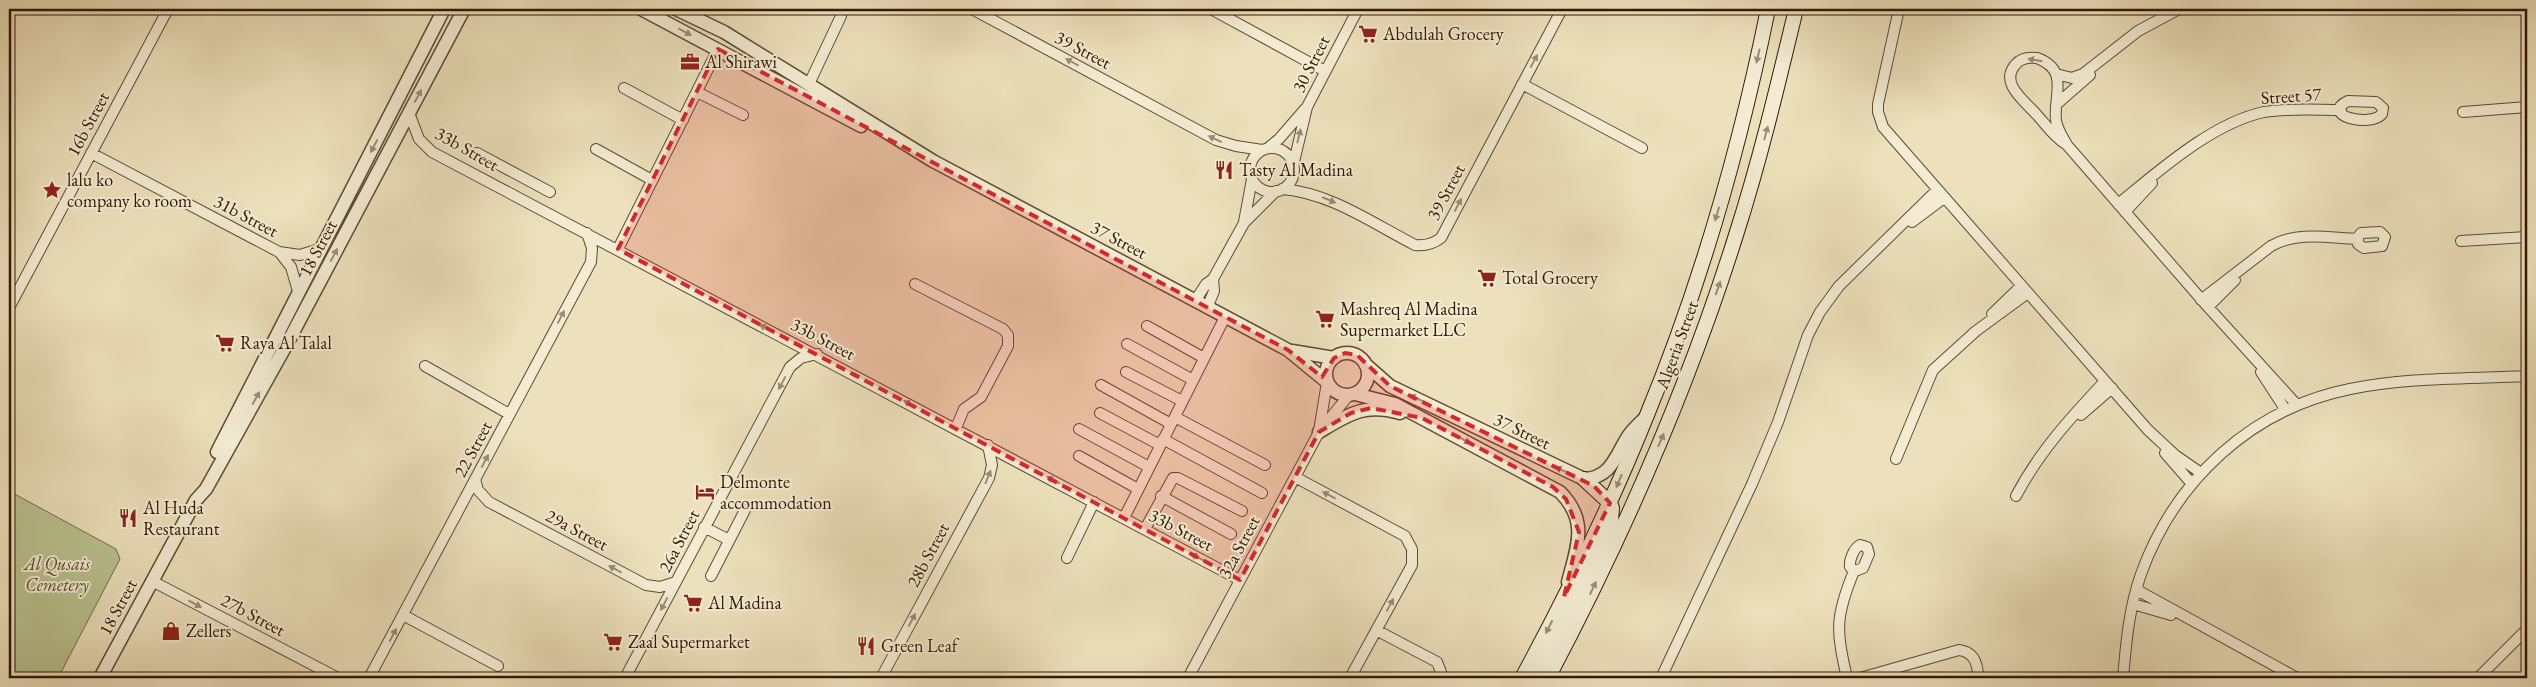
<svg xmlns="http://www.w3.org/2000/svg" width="2536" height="687" font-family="'EB Garamond',serif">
	<rect width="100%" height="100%" fill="#ece1bc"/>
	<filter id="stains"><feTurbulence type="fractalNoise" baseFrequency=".004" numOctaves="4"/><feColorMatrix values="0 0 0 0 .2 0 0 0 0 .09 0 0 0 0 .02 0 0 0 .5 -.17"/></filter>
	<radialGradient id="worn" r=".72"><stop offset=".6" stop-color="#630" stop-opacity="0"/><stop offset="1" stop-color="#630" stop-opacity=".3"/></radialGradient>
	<path fill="#b9c28f" stroke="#766c4a" d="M 9,491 L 116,549 L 120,559 L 58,678 L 9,678 Z"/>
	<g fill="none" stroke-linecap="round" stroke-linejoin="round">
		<g stroke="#624932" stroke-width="12">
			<path id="minor" d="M 972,9 L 1216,140 L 1236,146 L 1262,150
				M 1211,9 L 1325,71
				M 1899,9 L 1878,104 L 1878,112 L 1883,127 L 2148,430 L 2175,455 L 2201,473
				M 2056,74 L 2072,78 L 2083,74 L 2138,31 L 2179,9
				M 809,84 L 841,16
				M 1522,84 L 1642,148
				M 624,88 L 683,120
				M 697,92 L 743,115
				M 2348,101 L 2376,102 L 2383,108 L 2382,114 C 2370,128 2319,115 2348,101 Z
				M 2058,103 L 2090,75
				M 2463,112 L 2527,107
				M 409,113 L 419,139 L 432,152 L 1240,580
				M 2067,145 C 2054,137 2047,126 2037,115 C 2026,102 1998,83 2016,64 C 2021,58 2029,57 2037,58 C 2070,70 2053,96 2056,120 C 2057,129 2063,137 2067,145 L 2208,307 L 2297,405
				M 1268,148 L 1279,139 L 1305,109
				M1250 170a22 22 0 1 1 44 0a22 22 0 1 1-44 0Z
				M 596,149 L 652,180
				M 91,153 L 279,252 L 300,255 L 319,249
				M 477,153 L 550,192
				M 1293,166 L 1307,107 L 1358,9
				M 1282,189 C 1331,193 1372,223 1415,245 C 1425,246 1433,244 1441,238 L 1562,9
				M 2118,204 C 2159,171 2212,123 2264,112 C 2289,108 2316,110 2341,110
				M 2125,212 L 2152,183
				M 1244,222 L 1252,179
				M 1912,222 L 1944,198
				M 2380,232 L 2385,237 L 2382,246 L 2364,248 L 2358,244 L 2358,237 L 2361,233 Z
				M 2461,241 L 2527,237
				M 618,249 L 718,49
				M 280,253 L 291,267 L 298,291
				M 915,284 L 1003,329 L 1008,335 L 1008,346 L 981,397 L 964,409 L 956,428
				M 2201,300 L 2271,246 C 2297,231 2329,238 2357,239
				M 1195,301 L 1206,284 L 1213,279 L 1244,223 L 1276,191
				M 2208,307 L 2235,280
				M 9,308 L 168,9
				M 1207,308 L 1214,291 L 1213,279
				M 1992,314 L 2021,286
				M 1147,326 L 1204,358
				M 1127,344 L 1193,380
				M 425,366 L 509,414
				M 1126,372 L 1182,401
				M 2261,372 L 2285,409
				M 1101,385 L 1171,424
				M 1100,413 L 1160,445
				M 2081,415 L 2112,388
				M 1175,417 L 1265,465
				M 1079,429 L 1149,467
				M 1319,431 L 1327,382
				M 1163,439 L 1262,493
				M 2165,453 L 2192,484
				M 1079,456 L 1138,489
				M 1896,459 L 1933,370 L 1976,331 L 2028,293
				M 1295,477 L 1405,536 L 1412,549 L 1412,565 L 1350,678
				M 475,479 L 478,490 L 489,502 L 646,585 L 660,587 L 676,582
				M 1161,496 L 1231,534
				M 2016,496 C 2039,452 2071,417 2105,381
				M 1124,518 L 1225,317
				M 704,527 L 729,540
				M 1145,529 L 1173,478 L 1178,478 L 1242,511
				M 1860,545 L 1867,547 L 1869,554 L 1863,568 L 1855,571 L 1850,567 C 1849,560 1854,548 1860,545 Z
				M 1067,558 L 1094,502
				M 711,576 L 745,510
				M 152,581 L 338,678
				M 2137,590 L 2297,678
				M 2133,604 L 2171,615
				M 403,615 L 498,666
				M 1376,630 L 1437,662 L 1441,672 L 1437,678
				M 369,678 L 591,262 L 592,248 L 587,233
				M 625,678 L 790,367 L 801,358 L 817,354
				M 881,678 L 989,478 L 992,465 L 988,445
				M 1188,678 L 1319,432 L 1349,395
				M 1661,678 L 1752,484 L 1778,422 L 1808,335 L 1820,312 L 1839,286 L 1937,190
				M 1847,678 C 1836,630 1835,617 1854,571
				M 1860,678 L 1959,650 C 1975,652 1978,665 1978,678
				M 2123,678 C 2126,643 2129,608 2141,574 C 2175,480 2251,409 2350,389 C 2407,377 2469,379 2527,376
				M 2478,678 L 2527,629"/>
		</g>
		<g stroke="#624932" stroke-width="15">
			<path id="tertiary" d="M 641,9 L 861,126
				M 676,9 L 724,32 L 933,161 L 1288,350 L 1327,382
				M 1292,351 L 1334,358
				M1326 374a21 21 0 1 1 42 0a21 21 0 1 1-42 0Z
				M 1365,364 L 1390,386 L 1584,479 C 1612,478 1616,454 1629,435 C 1634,428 1640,423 1646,417
				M 1355,394 L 1395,404 L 1560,492 C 1589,521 1577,547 1568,582
				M 1319,432 C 1349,414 1364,403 1400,413
				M 217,452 L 444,9
				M 100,678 L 196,500 L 206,489 L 288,342 L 464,9"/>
		</g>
		<g stroke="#341604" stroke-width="16">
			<path id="secondary" d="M 1522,678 C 1568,593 1611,505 1647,415 C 1701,284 1740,147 1768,9
				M 1537,678 L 1562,632 L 1611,521 L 1612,508 L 1610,503 L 1584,479
				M 1548,678 C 1623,536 1688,388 1736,235 C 1760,160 1778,84 1796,9"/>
		</g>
		<use href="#minor" stroke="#f3ecd3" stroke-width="10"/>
		<use href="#tertiary" stroke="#f3ecd3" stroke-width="12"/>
		<use href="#secondary" stroke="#f3ecd3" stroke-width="14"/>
	</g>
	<defs><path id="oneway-solid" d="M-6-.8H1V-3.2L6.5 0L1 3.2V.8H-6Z" transform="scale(1.25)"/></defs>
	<g fill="#9d8c76">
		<use href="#oneway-solid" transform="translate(685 32) rotate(28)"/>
		<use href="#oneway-solid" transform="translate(1758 56) rotate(103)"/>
		<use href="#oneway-solid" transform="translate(2035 60) rotate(-171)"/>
		<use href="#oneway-solid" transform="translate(1534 61) rotate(-62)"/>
		<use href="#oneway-solid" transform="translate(1072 62) rotate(-152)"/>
		<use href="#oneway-solid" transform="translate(418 96) rotate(-62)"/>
		<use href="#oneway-solid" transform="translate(1766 133) rotate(-75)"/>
		<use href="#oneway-solid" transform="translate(1299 136) rotate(-76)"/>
		<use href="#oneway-solid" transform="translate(1215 139) rotate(-155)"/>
		<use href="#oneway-solid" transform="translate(374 146) rotate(118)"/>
		<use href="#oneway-solid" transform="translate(1329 200) rotate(23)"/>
		<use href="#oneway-solid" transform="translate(1458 205) rotate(-62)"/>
		<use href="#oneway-solid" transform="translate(1717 214) rotate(107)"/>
		<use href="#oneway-solid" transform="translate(334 255) rotate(-62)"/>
		<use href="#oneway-solid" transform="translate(1718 288) rotate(-71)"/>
		<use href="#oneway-solid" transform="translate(561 317) rotate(-62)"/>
		<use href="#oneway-solid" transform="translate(766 328) rotate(-152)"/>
		<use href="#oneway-solid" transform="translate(782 383) rotate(118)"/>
		<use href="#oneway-solid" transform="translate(256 398) rotate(-61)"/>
		<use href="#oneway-solid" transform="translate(1416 398) rotate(-155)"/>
		<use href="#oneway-solid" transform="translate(910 404) rotate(-152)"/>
		<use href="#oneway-solid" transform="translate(1464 440) rotate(28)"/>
		<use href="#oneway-solid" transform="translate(1661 440) rotate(-67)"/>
		<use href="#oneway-solid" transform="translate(485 461) rotate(-62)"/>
		<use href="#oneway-solid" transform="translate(1562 470) rotate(-155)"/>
		<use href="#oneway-solid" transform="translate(988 477) rotate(-68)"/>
		<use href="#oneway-solid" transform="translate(1053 480) rotate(-152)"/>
		<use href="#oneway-solid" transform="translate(1619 481) rotate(113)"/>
		<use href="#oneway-solid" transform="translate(1329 495) rotate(-152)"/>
		<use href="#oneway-solid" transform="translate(1197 557) rotate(-152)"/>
		<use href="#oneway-solid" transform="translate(615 569) rotate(-152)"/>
		<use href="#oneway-solid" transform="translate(1593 588) rotate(-65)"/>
		<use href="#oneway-solid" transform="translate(195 604) rotate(28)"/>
		<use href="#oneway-solid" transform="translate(664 604) rotate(118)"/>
		<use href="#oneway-solid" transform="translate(1390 605) rotate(-62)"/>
		<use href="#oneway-solid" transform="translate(912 620) rotate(-62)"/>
		<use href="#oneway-solid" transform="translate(1549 627) rotate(117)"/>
		<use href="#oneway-solid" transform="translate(393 635) rotate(-62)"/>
	</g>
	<path fill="#d62828" fill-opacity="0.2" stroke="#d62828" stroke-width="4" stroke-dasharray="10 6" stroke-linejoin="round" d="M 718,49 L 1288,350 L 1322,377 L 1334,358 L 1345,353 L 1357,355 L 1390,386 L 1594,486 L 1610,503 L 1564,597 L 1579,532 L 1566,499 L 1553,487 L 1422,418 L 1371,408 L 1351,413 L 1319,432 L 1240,580 L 618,249 Z"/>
	<defs>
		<g id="supermarket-bare" transform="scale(1.5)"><path d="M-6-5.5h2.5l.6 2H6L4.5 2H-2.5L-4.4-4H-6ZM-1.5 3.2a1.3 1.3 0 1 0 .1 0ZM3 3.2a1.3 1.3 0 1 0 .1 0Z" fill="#8f2418" stroke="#f3ecd3" stroke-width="2.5" paint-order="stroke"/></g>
		<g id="office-bare" transform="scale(1.5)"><path d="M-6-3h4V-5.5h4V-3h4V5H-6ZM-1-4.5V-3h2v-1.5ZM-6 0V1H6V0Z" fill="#8f2418" stroke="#f3ecd3" stroke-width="2.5" paint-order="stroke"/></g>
		<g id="restaurant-bare" transform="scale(1.5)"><path d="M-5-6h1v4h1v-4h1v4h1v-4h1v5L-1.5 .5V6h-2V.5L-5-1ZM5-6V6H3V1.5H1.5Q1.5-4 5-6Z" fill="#8f2418" stroke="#f3ecd3" stroke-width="2.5" paint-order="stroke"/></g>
		<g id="sight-bare" transform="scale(1.5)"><path d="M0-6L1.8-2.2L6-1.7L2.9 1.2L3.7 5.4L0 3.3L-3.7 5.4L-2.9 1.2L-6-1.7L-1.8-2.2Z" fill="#8f2418" stroke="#f3ecd3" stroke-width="2.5" paint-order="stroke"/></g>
		<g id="hotel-bare" transform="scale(1.5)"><path d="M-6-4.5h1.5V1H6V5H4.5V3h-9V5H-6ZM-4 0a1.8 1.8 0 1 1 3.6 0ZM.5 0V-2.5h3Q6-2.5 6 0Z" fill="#8f2418" stroke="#f3ecd3" stroke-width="2.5" paint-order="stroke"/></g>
		<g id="shop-bare" transform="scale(1.5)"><path d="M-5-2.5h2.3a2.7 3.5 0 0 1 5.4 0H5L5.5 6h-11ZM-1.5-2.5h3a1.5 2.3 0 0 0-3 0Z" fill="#8f2418" stroke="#f3ecd3" stroke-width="2.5" paint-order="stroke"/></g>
	</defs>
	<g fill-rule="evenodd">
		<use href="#supermarket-bare" x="1368" y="34"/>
		<use href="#office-bare" x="690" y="62"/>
		<use href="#restaurant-bare" x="1224" y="170"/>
		<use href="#sight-bare" x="52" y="190"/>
		<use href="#supermarket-bare" x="1487" y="278"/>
		<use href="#supermarket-bare" x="1325" y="319"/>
		<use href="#supermarket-bare" x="225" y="343"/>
		<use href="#hotel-bare" x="705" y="492"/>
		<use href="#restaurant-bare" x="128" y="518"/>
		<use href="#supermarket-bare" x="693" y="603"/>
		<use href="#shop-bare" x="171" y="631"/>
		<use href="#supermarket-bare" x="613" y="642"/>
		<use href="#restaurant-bare" x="866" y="646"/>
	</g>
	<g text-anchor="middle" stroke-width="4" stroke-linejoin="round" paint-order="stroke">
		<g font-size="18" fill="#341604" stroke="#f3ecd3" text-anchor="start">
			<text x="1383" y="40">Abdulah Grocery</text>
			<text x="705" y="68">Al Shirawi</text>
			<text x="1239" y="176">Tasty Al Madina</text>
			<text x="67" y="186">lalu ko<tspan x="67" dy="21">company ko room</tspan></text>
			<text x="1502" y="284">Total Grocery</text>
			<text x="1340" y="315">Mashreq Al Madina<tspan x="1340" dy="21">Supermarket LLC</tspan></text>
			<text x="240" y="349">Raya Al Talal</text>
			<text x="720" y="488">Delmonte<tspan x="720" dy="21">accommodation</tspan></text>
			<text x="143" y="514">Al Huda<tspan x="143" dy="21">Restaurant</tspan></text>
			<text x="708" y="609">Al Madina</text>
			<text x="186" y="637">Zellers</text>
			<text x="628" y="648">Zaal Supermarket</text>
			<text x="881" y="652">Green Leaf</text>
		</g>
		<g font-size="18" fill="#341604" stroke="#f3ecd3">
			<text transform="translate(1083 50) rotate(28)" y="6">39 Street</text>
			<text transform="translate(1311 64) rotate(-63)" y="6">30 Street</text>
			<text transform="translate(2291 96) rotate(-4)" y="6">Street 57</text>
			<text transform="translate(88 124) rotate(-62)" y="6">16b Street</text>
			<text transform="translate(467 149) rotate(30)" y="6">33b Street</text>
			<text transform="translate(1446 192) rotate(-62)" y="6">39 Street</text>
			<text transform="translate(246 216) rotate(28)" y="6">31b Street</text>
			<text transform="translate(1119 240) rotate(28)" y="6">37 Street</text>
			<text transform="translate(318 248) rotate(-62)" y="6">18 Street</text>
			<text transform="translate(823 339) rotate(28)" y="6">33b Street</text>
			<text transform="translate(1677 345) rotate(-70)" y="6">Algeria Street</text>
			<text transform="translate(1522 431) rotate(26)" y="6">37 Street</text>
			<text transform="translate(473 449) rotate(-62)" y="6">22 Street</text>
			<text transform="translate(577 530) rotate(28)" y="6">29a Street</text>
			<text transform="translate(1181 530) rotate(28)" y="6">33b Street</text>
			<text transform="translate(679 541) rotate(-63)" y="6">26a Street</text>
			<text transform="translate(1239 547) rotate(-62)" y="6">32a Street</text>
			<text transform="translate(928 555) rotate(-62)" y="6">28b Street</text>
			<text transform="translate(118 607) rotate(-62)" y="6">18 Street</text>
			<text transform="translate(253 615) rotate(28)" y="6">27b Street</text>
		</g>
		<g font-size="18" font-style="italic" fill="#5c4a2e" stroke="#f3ecd3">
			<text x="57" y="570">Al Qusais<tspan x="57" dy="21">Cemetery</tspan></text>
		</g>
	</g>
	<rect width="2536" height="687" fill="none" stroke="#ece1bc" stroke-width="30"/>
	<rect x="10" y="10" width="2516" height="667" fill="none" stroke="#341604" stroke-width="2.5"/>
	<rect x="15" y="15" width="2506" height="657" fill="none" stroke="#341604"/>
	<rect width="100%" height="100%" filter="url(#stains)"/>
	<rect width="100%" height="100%" fill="url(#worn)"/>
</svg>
